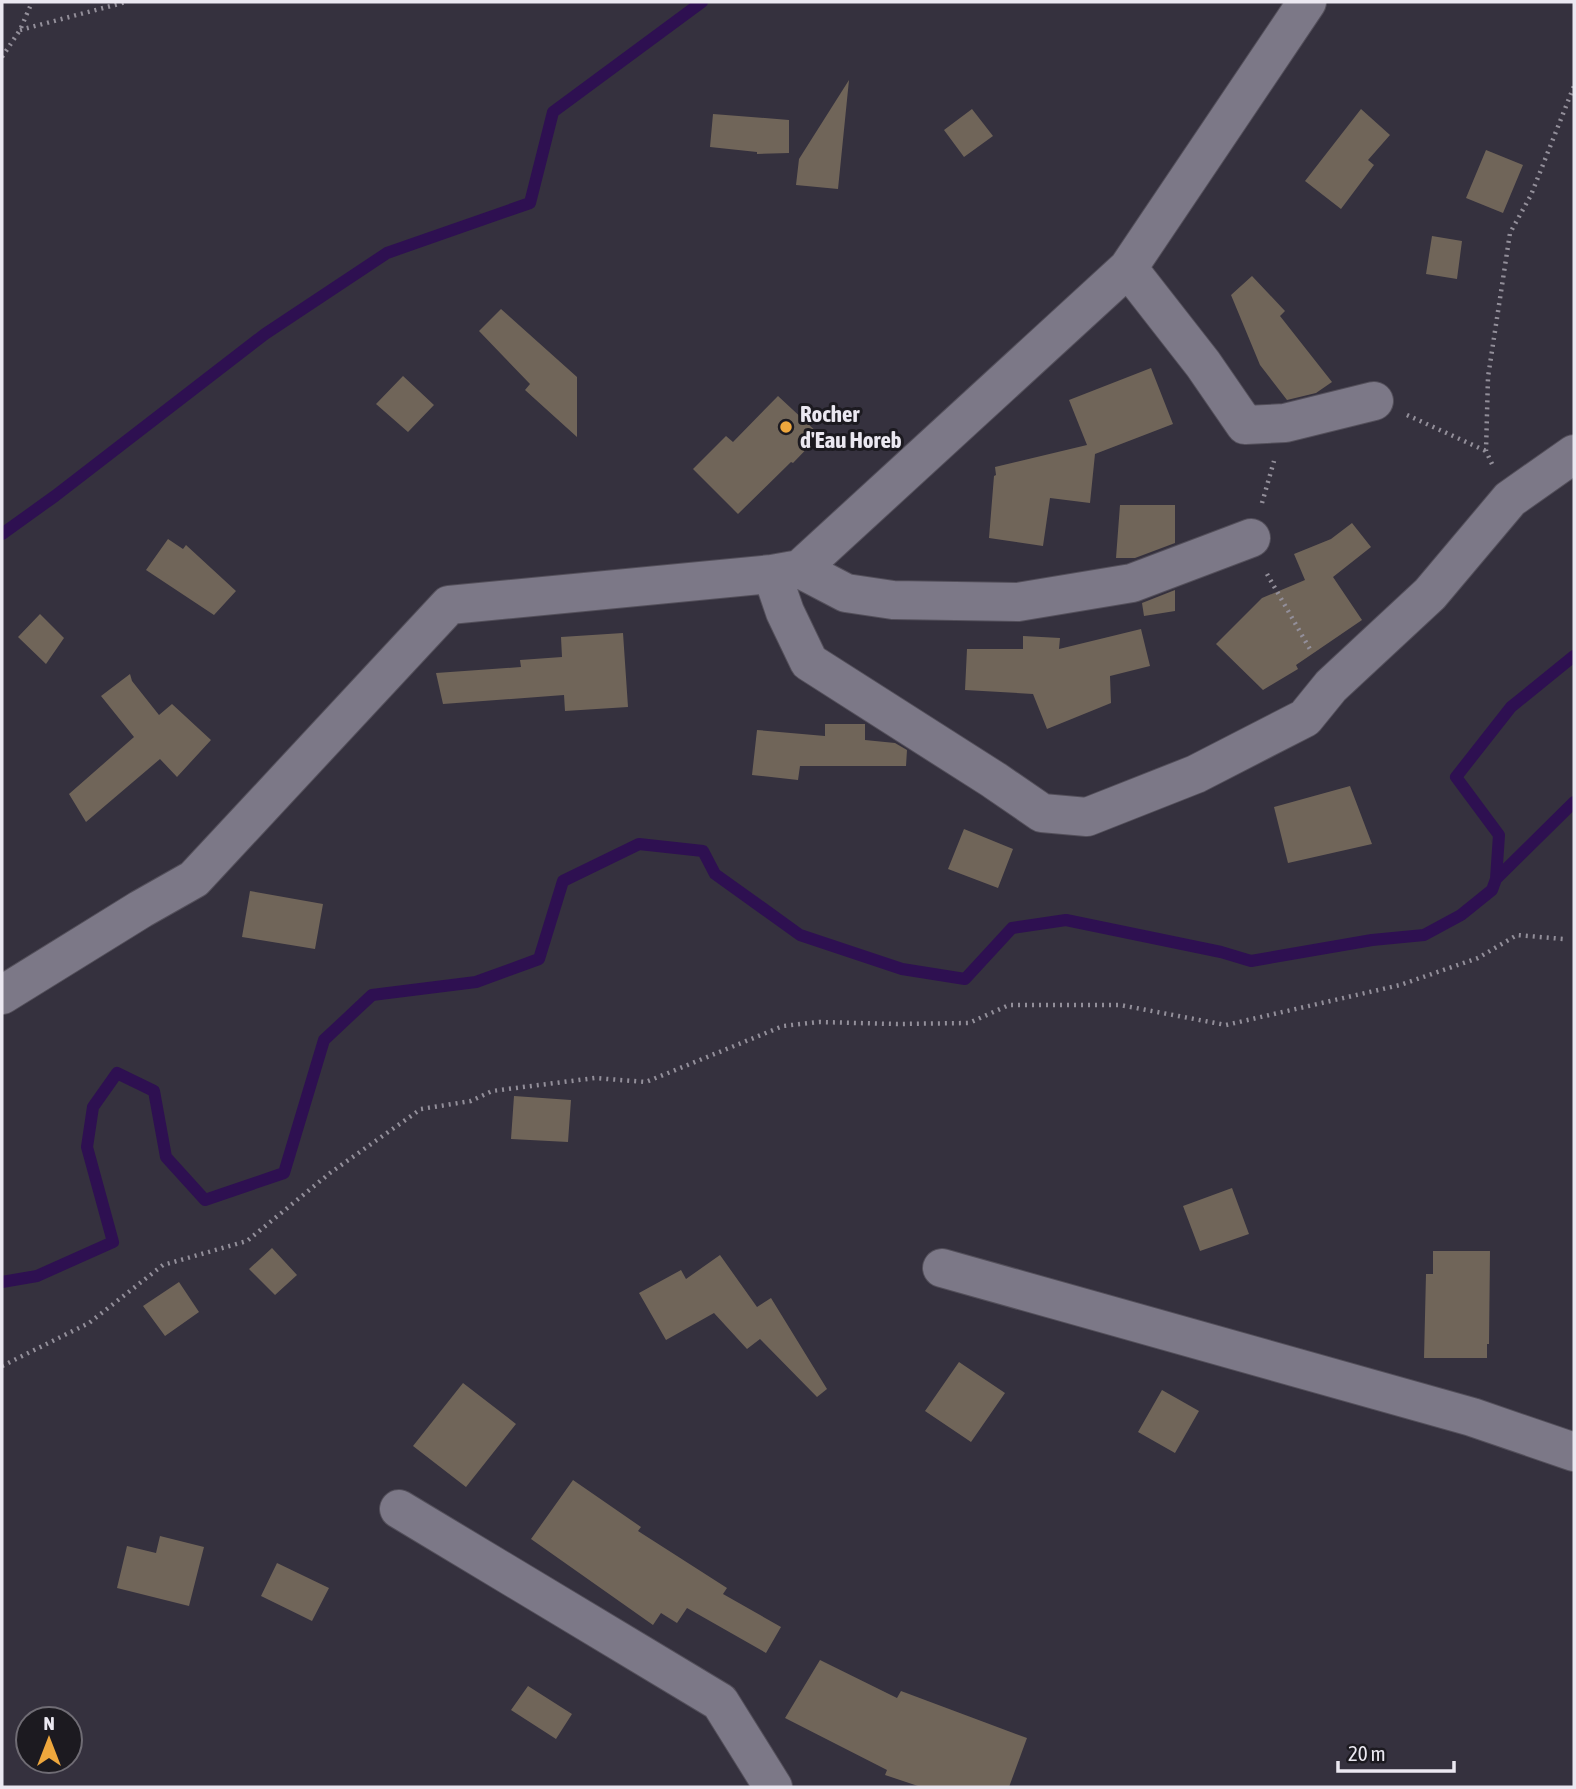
<svg xmlns="http://www.w3.org/2000/svg" width="1576" height="1789" font-family="'Asap Condensed',sans-serif">
	<rect width="100%" height="100%" fill="#35313e"/>
	<g fill="none" stroke-linecap="round" stroke-linejoin="round">
		<path stroke="#2e1051" stroke-width="12" d="M 2,534 L 55,496 L 265,334 L 387,253 L 530,203 L 553,112 L 702,2
			M 1496,879 L 1574,802
			M 2,1282 L 37,1276 L 113,1242 L 87,1147 L 93,1107 L 117,1073 L 154,1091 L 166,1157 L 205,1200 L 284,1173 L 324,1040 L 372,995 L 476,982 L 539,959 L 563,881 L 639,844 L 703,851 L 715,874 L 800,935 L 902,969 L 965,979 L 1012,928 L 1066,920 L 1221,952 L 1251,961 L 1372,940 L 1424,935 L 1461,915 L 1492,890 L 1496,879 L 1499,835 L 1456,777 L 1511,707 L 1574,656"/>
	</g>
	<path fill="#706559" d="M 849,80 L 838,189 L 796,185 L 799,159 Z
		M 972,109 L 993,136 L 964,157 L 944,130 Z
		M 1361,109 L 1390,135 L 1368,160 L 1374,165 L 1341,209 L 1305,181 Z
		M 713,114 L 789,120 L 789,153 L 757,154 L 757,152 L 710,147 Z
		M 1486,150 L 1523,165 L 1503,213 L 1466,198 Z
		M 1432,236 L 1462,241 L 1457,279 L 1426,274 Z
		M 1252,276 L 1285,311 L 1280,316 L 1332,382 L 1316,393 L 1287,400 L 1260,365 L 1231,295 Z
		M 501,309 L 577,377 L 577,437 L 525,390 L 530,384 L 479,331 Z
		M 1151,368 L 1173,424 L 1095,454 L 1090,503 L 1050,498 L 1043,546 L 989,538 L 994,476 L 996,475 L 995,467 L 1087,445 L 1069,400 Z
		M 403,376 L 434,405 L 408,432 L 376,404 Z
		M 778,396 L 820,435 L 793,463 L 791,462 L 738,514 L 693,469 L 726,436 L 733,442 Z
		M 1120,505 L 1175,505 L 1175,543 L 1135,558 L 1116,558 Z
		M 1352,523 L 1371,547 L 1333,577 L 1362,620 L 1296,665 L 1298,669 L 1263,690 L 1216,644 L 1262,598 L 1305,580 L 1294,554 L 1331,539 Z
		M 168,539 L 183,549 L 186,545 L 236,591 L 214,615 L 146,570 Z
		M 1175,590 L 1175,611 L 1144,616 L 1142,603 Z
		M 40,614 L 64,638 L 46,664 L 18,637 Z
		M 1141,629 L 1150,666 L 1110,676 L 1111,703 L 1047,729 L 1033,694 L 965,690 L 967,649 L 1023,649 L 1023,636 L 1060,638 L 1059,649 Z
		M 623,633 L 628,707 L 565,711 L 564,695 L 443,704 L 436,673 L 521,667 L 520,660 L 562,657 L 561,637 Z
		M 130,674 L 132,681 L 159,715 L 172,704 L 211,740 L 177,777 L 160,759 L 86,822 L 69,794 L 134,737 L 101,696 Z
		M 825,724 L 865,724 L 865,740 L 895,743 L 907,750 L 906,766 L 800,766 L 798,780 L 752,775 L 757,730 L 825,736 Z
		M 1350,786 L 1372,844 L 1288,863 L 1274,807 Z
		M 964,829 L 1013,849 L 998,888 L 948,869 Z
		M 250,891 L 323,904 L 315,949 L 242,937 Z
		M 514,1096 L 571,1100 L 568,1142 L 511,1139 Z
		M 1232,1188 L 1249,1234 L 1200,1251 L 1183,1206 Z
		M 272,1248 L 297,1275 L 275,1295 L 249,1269 Z
		M 1433,1251 L 1490,1251 L 1489,1344 L 1487,1344 L 1487,1358 L 1424,1358 L 1426,1274 L 1433,1274 Z
		M 720,1255 L 757,1307 L 771,1298 L 827,1389 L 817,1397 L 760,1339 L 747,1349 L 714,1313 L 666,1340 L 639,1293 L 681,1270 L 686,1279 Z
		M 179,1282 L 199,1312 L 165,1336 L 143,1306 Z
		M 959,1362 L 1005,1393 L 971,1442 L 925,1411 Z
		M 463,1383 L 516,1424 L 466,1487 L 413,1446 Z
		M 1162,1390 L 1199,1411 L 1175,1453 L 1138,1432 Z
		M 573,1480 L 641,1527 L 638,1531 L 727,1588 L 723,1594 L 781,1627 L 766,1653 L 687,1608 L 677,1623 L 661,1613 L 653,1625 L 531,1539 Z
		M 160,1536 L 204,1547 L 189,1606 L 117,1588 L 127,1546 L 156,1553 Z
		M 277,1563 L 329,1588 L 312,1621 L 261,1596 Z
		M 820,1660 L 897,1698 L 901,1691 L 1027,1738 L 1009,1787 L 921,1787 L 885,1775 L 887,1770 L 785,1718 Z
		M 528,1686 L 572,1714 L 556,1739 L 511,1710 Z"/>
	<g fill="none" stroke-linecap="round" stroke-linejoin="round">
		<g stroke="#534f5a" stroke-width="40">
			<path id="minor" d="M 1128,268 L 1203,364 L 1245,425 L 1285,423 L 1374,401
				M 800,569 L 846,593 L 893,600 L 1018,602 L 1132,583 L 1251,538
				M 772,574 L 785,612 L 809,662 L 994,780 L 1042,813 L 1087,817 L 1196,774 L 1305,718 L 1331,686 L 1430,594 L 1510,499 L 1574,454 L 1574,457
				M 2,995 L 141,909 L 194,879 L 449,605 L 772,574 L 800,569 L 1128,268 L 1307,2
				M 942,1268 L 1472,1417 L 1574,1452
				M 399,1509 L 720,1702 L 773,1787"/>
		</g>
		<path stroke="#938f9a" stroke-width="4.5" stroke-dasharray="2 5" stroke-linecap="butt" d="M 20,30 L 126,2
			M 2,57 L 20,30 L 32,2
			M 1407,415 L 1486,451
			M 1492,464 L 1486,451 L 1488,377 L 1510,233 L 1531,195 L 1574,86
			M 1262,503 L 1274,461
			M 1267,574 L 1311,651
			M 2,1366 L 89,1323 L 163,1265 L 247,1241 L 330,1173 L 421,1109 L 471,1101 L 492,1091 L 595,1078 L 646,1082 L 783,1026 L 819,1022 L 896,1024 L 969,1023 L 1009,1005 L 1120,1005 L 1226,1025 L 1400,985 L 1478,958 L 1517,935 L 1563,939"/>
		<use href="#minor" stroke="#7c7887" stroke-width="38"/>
	</g>
	<circle fill="#eea73d" stroke="#1c1a20" stroke-width="2.5" cx="786" cy="427" r="7"/>
	<g text-anchor="middle" stroke-width="6" stroke-linejoin="round" paint-order="stroke">
		<g font-size="23" font-weight="bold" fill="#ebe8f1" stroke="#1c1a20" text-anchor="start">
			<text x="800" y="422">Rocher<tspan x="800" dy="26">d'Eau Horeb</tspan></text>
		</g>
	</g>
	<rect width="1576" height="1789" fill="none" stroke="#ebe8f1" stroke-width="7"/>
	<g transform="translate(49 1740)"><circle r="33" fill="#1c1a20" stroke="#6f6c74" stroke-width="2"/>
	<path d="M0-5L12 26L0 18L-12 26Z" fill="#eea73d"/>
	<text y="-10" font-size="19" font-weight="bold" text-anchor="middle" fill="#ebe8f1">N</text>
	</g>
	<path d="M1338 1761v10h116v-10" fill="none" stroke="#ebe8f1" stroke-width="3.5"/>
	<text x="1348" y="1761" font-size="21" fill="#ebe8f1" stroke="#1c1a20" stroke-width="5" paint-order="stroke">20 m</text>
</svg>
